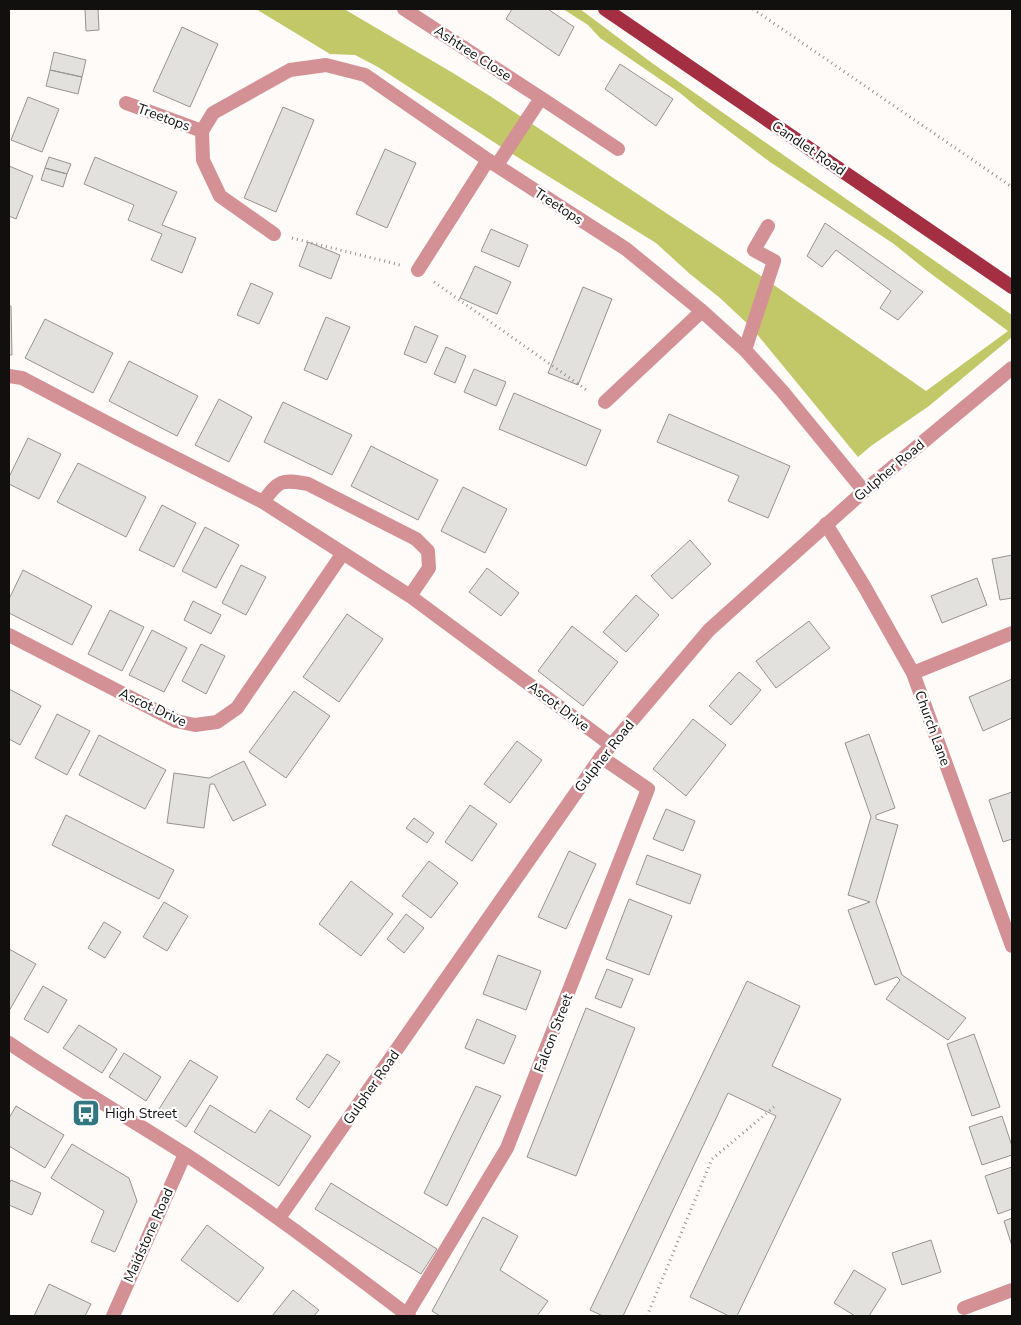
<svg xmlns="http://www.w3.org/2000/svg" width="1021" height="1325" font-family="'Nunito Sans',sans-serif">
	<rect width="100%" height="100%" fill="#fffbf9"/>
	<path fill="#c2c767" d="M 256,9 L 344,9 L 453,73 L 490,96 L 761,276 L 926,391 L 1008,331 L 926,270 L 894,244 L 770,162 L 697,107 L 680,93 L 600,38 L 588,25 L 563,9 L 580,9 L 652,63 L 1012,315 L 1012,337 L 929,406 L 871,446 L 858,457 L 751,327 L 720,298 L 690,274 L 656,243 L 506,150 L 378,67 L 355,55 L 330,54 Z"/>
	<path fill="#e3e1dd" stroke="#959390" d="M 85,9 L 98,9 L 99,30 L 86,31 Z
		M 512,9 L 548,9 L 574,27 L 559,56 L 506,19 Z
		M 182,27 L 218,44 L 190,107 L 153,91 Z
		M 54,52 L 86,60 L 82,77 L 50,70 Z
		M 620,64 L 673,99 L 656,126 L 605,89 Z
		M 50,70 L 82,77 L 78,94 L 46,86 Z
		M 28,97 L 59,109 L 42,152 L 11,140 Z
		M 283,107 L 314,120 L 276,212 L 244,198 Z
		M 385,149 L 416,163 L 387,228 L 356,214 Z
		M 49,157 L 71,164 L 67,174 L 45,168 Z
		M 95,157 L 177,192 L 162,225 L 196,238 L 182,273 L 151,260 L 162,234 L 128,220 L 134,205 L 84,184 Z
		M 9,166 L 33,176 L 16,219 L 9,216 Z
		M 45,168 L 67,174 L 63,187 L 41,180 Z
		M 825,223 L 923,292 L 898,320 L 880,308 L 891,291 L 836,250 L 822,267 L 807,256 Z
		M 491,229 L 528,245 L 519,267 L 481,251 Z
		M 308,242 L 340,255 L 331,279 L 299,266 Z
		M 475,266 L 511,282 L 497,314 L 460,298 Z
		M 251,283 L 273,293 L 259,324 L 237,315 Z
		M 583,287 L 612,299 L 578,385 L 548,373 Z
		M 9,306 L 11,306 L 12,355 L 9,355 Z
		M 326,317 L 350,327 L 327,380 L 304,370 Z
		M 45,319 L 113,353 L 93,393 L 25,358 Z
		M 415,326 L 438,336 L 426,363 L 404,354 Z
		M 446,347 L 466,356 L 455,383 L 434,374 Z
		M 129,361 L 198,396 L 177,436 L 109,401 Z
		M 474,369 L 506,382 L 496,406 L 464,392 Z
		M 514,393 L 601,430 L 586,466 L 499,429 Z
		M 219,399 L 252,417 L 229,462 L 195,445 Z
		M 283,402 L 352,435 L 332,475 L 264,442 Z
		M 669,414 L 790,466 L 768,518 L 728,501 L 739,476 L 657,442 Z
		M 28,438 L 61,454 L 39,499 L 9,484 L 9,477 Z
		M 371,446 L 438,480 L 418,520 L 351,486 Z
		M 78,463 L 146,497 L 126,537 L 57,502 Z
		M 463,487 L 507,509 L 485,553 L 441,531 Z
		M 162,505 L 196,523 L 174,567 L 139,550 Z
		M 205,527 L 239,545 L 216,588 L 182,571 Z
		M 690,540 L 711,564 L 672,599 L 651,576 Z
		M 1012,555 L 1012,598 L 1000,600 L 992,559 Z
		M 241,565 L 266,577 L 246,615 L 222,603 Z
		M 487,568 L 519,593 L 501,616 L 469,592 Z
		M 23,570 L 92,606 L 72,645 L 9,613 L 9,599 Z
		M 977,578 L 987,605 L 942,623 L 931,596 Z
		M 636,595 L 659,615 L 626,652 L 603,632 Z
		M 193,601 L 221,615 L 211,634 L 184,620 Z
		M 110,610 L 144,627 L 122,671 L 88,654 Z
		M 347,614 L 383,639 L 339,702 L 303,677 Z
		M 809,621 L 830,648 L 776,688 L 756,661 Z
		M 572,626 L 618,662 L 583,706 L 538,671 Z
		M 152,630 L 187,648 L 164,692 L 129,675 Z
		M 201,644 L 225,656 L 206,694 L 182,681 Z
		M 739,672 L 761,690 L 731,725 L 709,706 Z
		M 1012,679 L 1012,718 L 983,731 L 969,697 Z
		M 9,689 L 41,706 L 20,745 L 9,739 Z
		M 294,691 L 330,716 L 286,778 L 249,752 Z
		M 57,714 L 90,731 L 67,775 L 35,758 Z
		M 693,719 L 726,745 L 686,796 L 653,769 Z
		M 869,734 L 895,808 L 876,815 L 876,819 L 898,825 L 876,902 L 902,975 L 966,1018 L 948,1040 L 886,999 L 900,980 L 897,977 L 875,985 L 848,910 L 870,902 L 848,895 L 871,817 L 845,743 Z
		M 99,735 L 166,770 L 145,809 L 79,775 Z
		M 517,741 L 542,760 L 510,803 L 484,784 Z
		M 244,761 L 266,805 L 233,821 L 214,784 L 210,784 L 204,828 L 167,823 L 174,773 L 209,778 Z
		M 1012,792 L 1012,839 L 1003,842 L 989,800 Z
		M 470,805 L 497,824 L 472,861 L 445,842 Z
		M 666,809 L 695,821 L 683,851 L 653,839 Z
		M 66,815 L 174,870 L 159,899 L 52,845 Z
		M 414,818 L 434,833 L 427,843 L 406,828 Z
		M 569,851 L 596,864 L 566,929 L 538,917 Z
		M 647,855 L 701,875 L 690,904 L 636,884 Z
		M 429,861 L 458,883 L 431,918 L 402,896 Z
		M 351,881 L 393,914 L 361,956 L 319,924 Z
		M 629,899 L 672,916 L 649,975 L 606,959 Z
		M 164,902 L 188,916 L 167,951 L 143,937 Z
		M 406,914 L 424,928 L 404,953 L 387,939 Z
		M 104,922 L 121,932 L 105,958 L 88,948 Z
		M 9,949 L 36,964 L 9,1011 Z
		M 498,955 L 541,971 L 526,1010 L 483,994 Z
		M 607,969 L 633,979 L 621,1008 L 595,998 Z
		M 747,981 L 800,1006 L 772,1066 L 841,1099 L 737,1316 L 729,1316 L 690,1297 L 776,1116 L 728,1093 L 623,1316 L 603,1316 L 590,1310 Z
		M 43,986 L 67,1000 L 48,1033 L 24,1019 Z
		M 586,1008 L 635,1028 L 576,1176 L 527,1157 Z
		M 477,1019 L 516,1036 L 504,1064 L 465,1048 Z
		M 79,1025 L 117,1049 L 102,1073 L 63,1048 Z
		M 974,1034 L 1000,1107 L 972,1116 L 947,1044 Z
		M 124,1053 L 161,1077 L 146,1101 L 109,1077 Z
		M 327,1054 L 340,1062 L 309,1108 L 296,1099 Z
		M 190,1060 L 218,1077 L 186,1127 L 159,1109 Z
		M 476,1086 L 501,1096 L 447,1206 L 424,1193 Z
		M 210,1105 L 255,1133 L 270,1110 L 311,1136 L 279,1186 L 194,1132 Z
		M 16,1106 L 64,1135 L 45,1168 L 9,1146 L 9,1118 Z
		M 1002,1116 L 1012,1146 L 1012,1155 L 982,1165 L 969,1127 Z
		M 72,1144 L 129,1178 L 137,1201 L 115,1252 L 91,1242 L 104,1211 L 51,1178 Z
		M 1012,1167 L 1012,1209 L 998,1214 L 985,1176 Z
		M 11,1180 L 41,1193 L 32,1215 L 9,1205 L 9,1184 Z
		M 331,1183 L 437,1249 L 421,1274 L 315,1209 Z
		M 483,1217 L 518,1236 L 500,1270 L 548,1301 L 537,1316 L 440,1316 L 432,1311 Z
		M 1012,1218 L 1012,1246 L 1004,1221 Z
		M 207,1225 L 264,1268 L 238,1302 L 181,1260 Z
		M 931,1240 L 941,1272 L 902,1285 L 892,1253 Z
		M 854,1270 L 886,1289 L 869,1316 L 855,1316 L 834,1303 Z
		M 49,1284 L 91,1304 L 85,1316 L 34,1316 Z
		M 293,1290 L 319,1310 L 314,1316 L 272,1316 Z"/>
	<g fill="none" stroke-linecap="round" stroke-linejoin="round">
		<path stroke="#93908f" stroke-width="3" stroke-dasharray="1 4" stroke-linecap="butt" d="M 753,9 L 1012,187
			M 292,238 L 400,265
			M 434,282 L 588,391
			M 647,1316 L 712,1159 L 774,1107"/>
		<path stroke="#d49195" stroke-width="14" d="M 404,9 L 541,98 L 497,165
			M 541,98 L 618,149
			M 126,103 L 202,131
			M 274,234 L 220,196 L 203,160 L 202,131 L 213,113 L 290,70 L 326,65 L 365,75 L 488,160 L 626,249 L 702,311 L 745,350 L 783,392 L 864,491
			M 418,270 L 488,160
			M 745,350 L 774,261 L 754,250 L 768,226
			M 9,376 L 22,378 L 136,438 L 263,502 L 410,596 L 611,745
			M 605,402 L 702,311
			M 263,502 C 279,480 281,479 308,484 L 416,539 L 428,551 L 429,568 L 410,596
			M 826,524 L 864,586 L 913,673 L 1012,946
			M 9,635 L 176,721 L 195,725 L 217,722 L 237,708 L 343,553
			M 913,673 L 1012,633
			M 964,1308 L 1012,1290
			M 407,1314 L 507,1148 L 648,789 L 601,757"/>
		<path stroke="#d49195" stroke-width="14" d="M 9,1043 C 66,1082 127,1117 185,1154 C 263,1205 336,1261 409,1316
			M 279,1218 L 601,757 L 709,630 L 864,491 L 1012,368
			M 113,1316 L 185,1154"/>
		<path stroke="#a42e42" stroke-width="14" d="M 605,9 L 1012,287"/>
	</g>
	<defs>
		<g id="bus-square" transform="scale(1.4375)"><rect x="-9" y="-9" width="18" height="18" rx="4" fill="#307781" stroke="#fff"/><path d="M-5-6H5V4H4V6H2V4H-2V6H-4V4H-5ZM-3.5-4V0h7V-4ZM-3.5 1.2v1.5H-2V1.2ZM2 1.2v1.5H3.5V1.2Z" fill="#fff"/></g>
	</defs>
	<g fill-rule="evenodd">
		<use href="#bus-square" x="86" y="1113"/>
	</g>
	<g text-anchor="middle" stroke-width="4.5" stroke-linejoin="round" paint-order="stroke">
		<g font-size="14" fill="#11100f" stroke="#fff">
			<text transform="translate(473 53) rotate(33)" y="5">Ashtree Close</text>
			<text transform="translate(164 117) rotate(20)" y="5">Treetops</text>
			<text transform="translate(809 148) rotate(34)" y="5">Candlet Road</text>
			<text transform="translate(559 206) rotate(33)" y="5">Treetops</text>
			<text transform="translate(889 470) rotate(-40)" y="5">Gulpher Road</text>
			<text transform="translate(559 706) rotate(37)" y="5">Ascot Drive</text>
			<text transform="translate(153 707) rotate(25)" y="5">Ascot Drive</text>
			<text transform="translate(933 728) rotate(70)" y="5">Church Lane</text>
			<text transform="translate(604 756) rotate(-52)" y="5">Gulpher Road</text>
			<text transform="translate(553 1033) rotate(-69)" y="5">Falcon Street</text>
			<text transform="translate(371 1087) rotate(-55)" y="5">Gulpher Road</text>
			<text transform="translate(148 1235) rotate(-66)" y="5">Maidstone Road</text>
		</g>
		<g font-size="14" fill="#11100f" stroke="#fff" text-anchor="start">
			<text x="105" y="1118">High Street</text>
		</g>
	</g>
	<rect width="1021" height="1325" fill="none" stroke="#11100f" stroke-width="20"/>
</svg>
